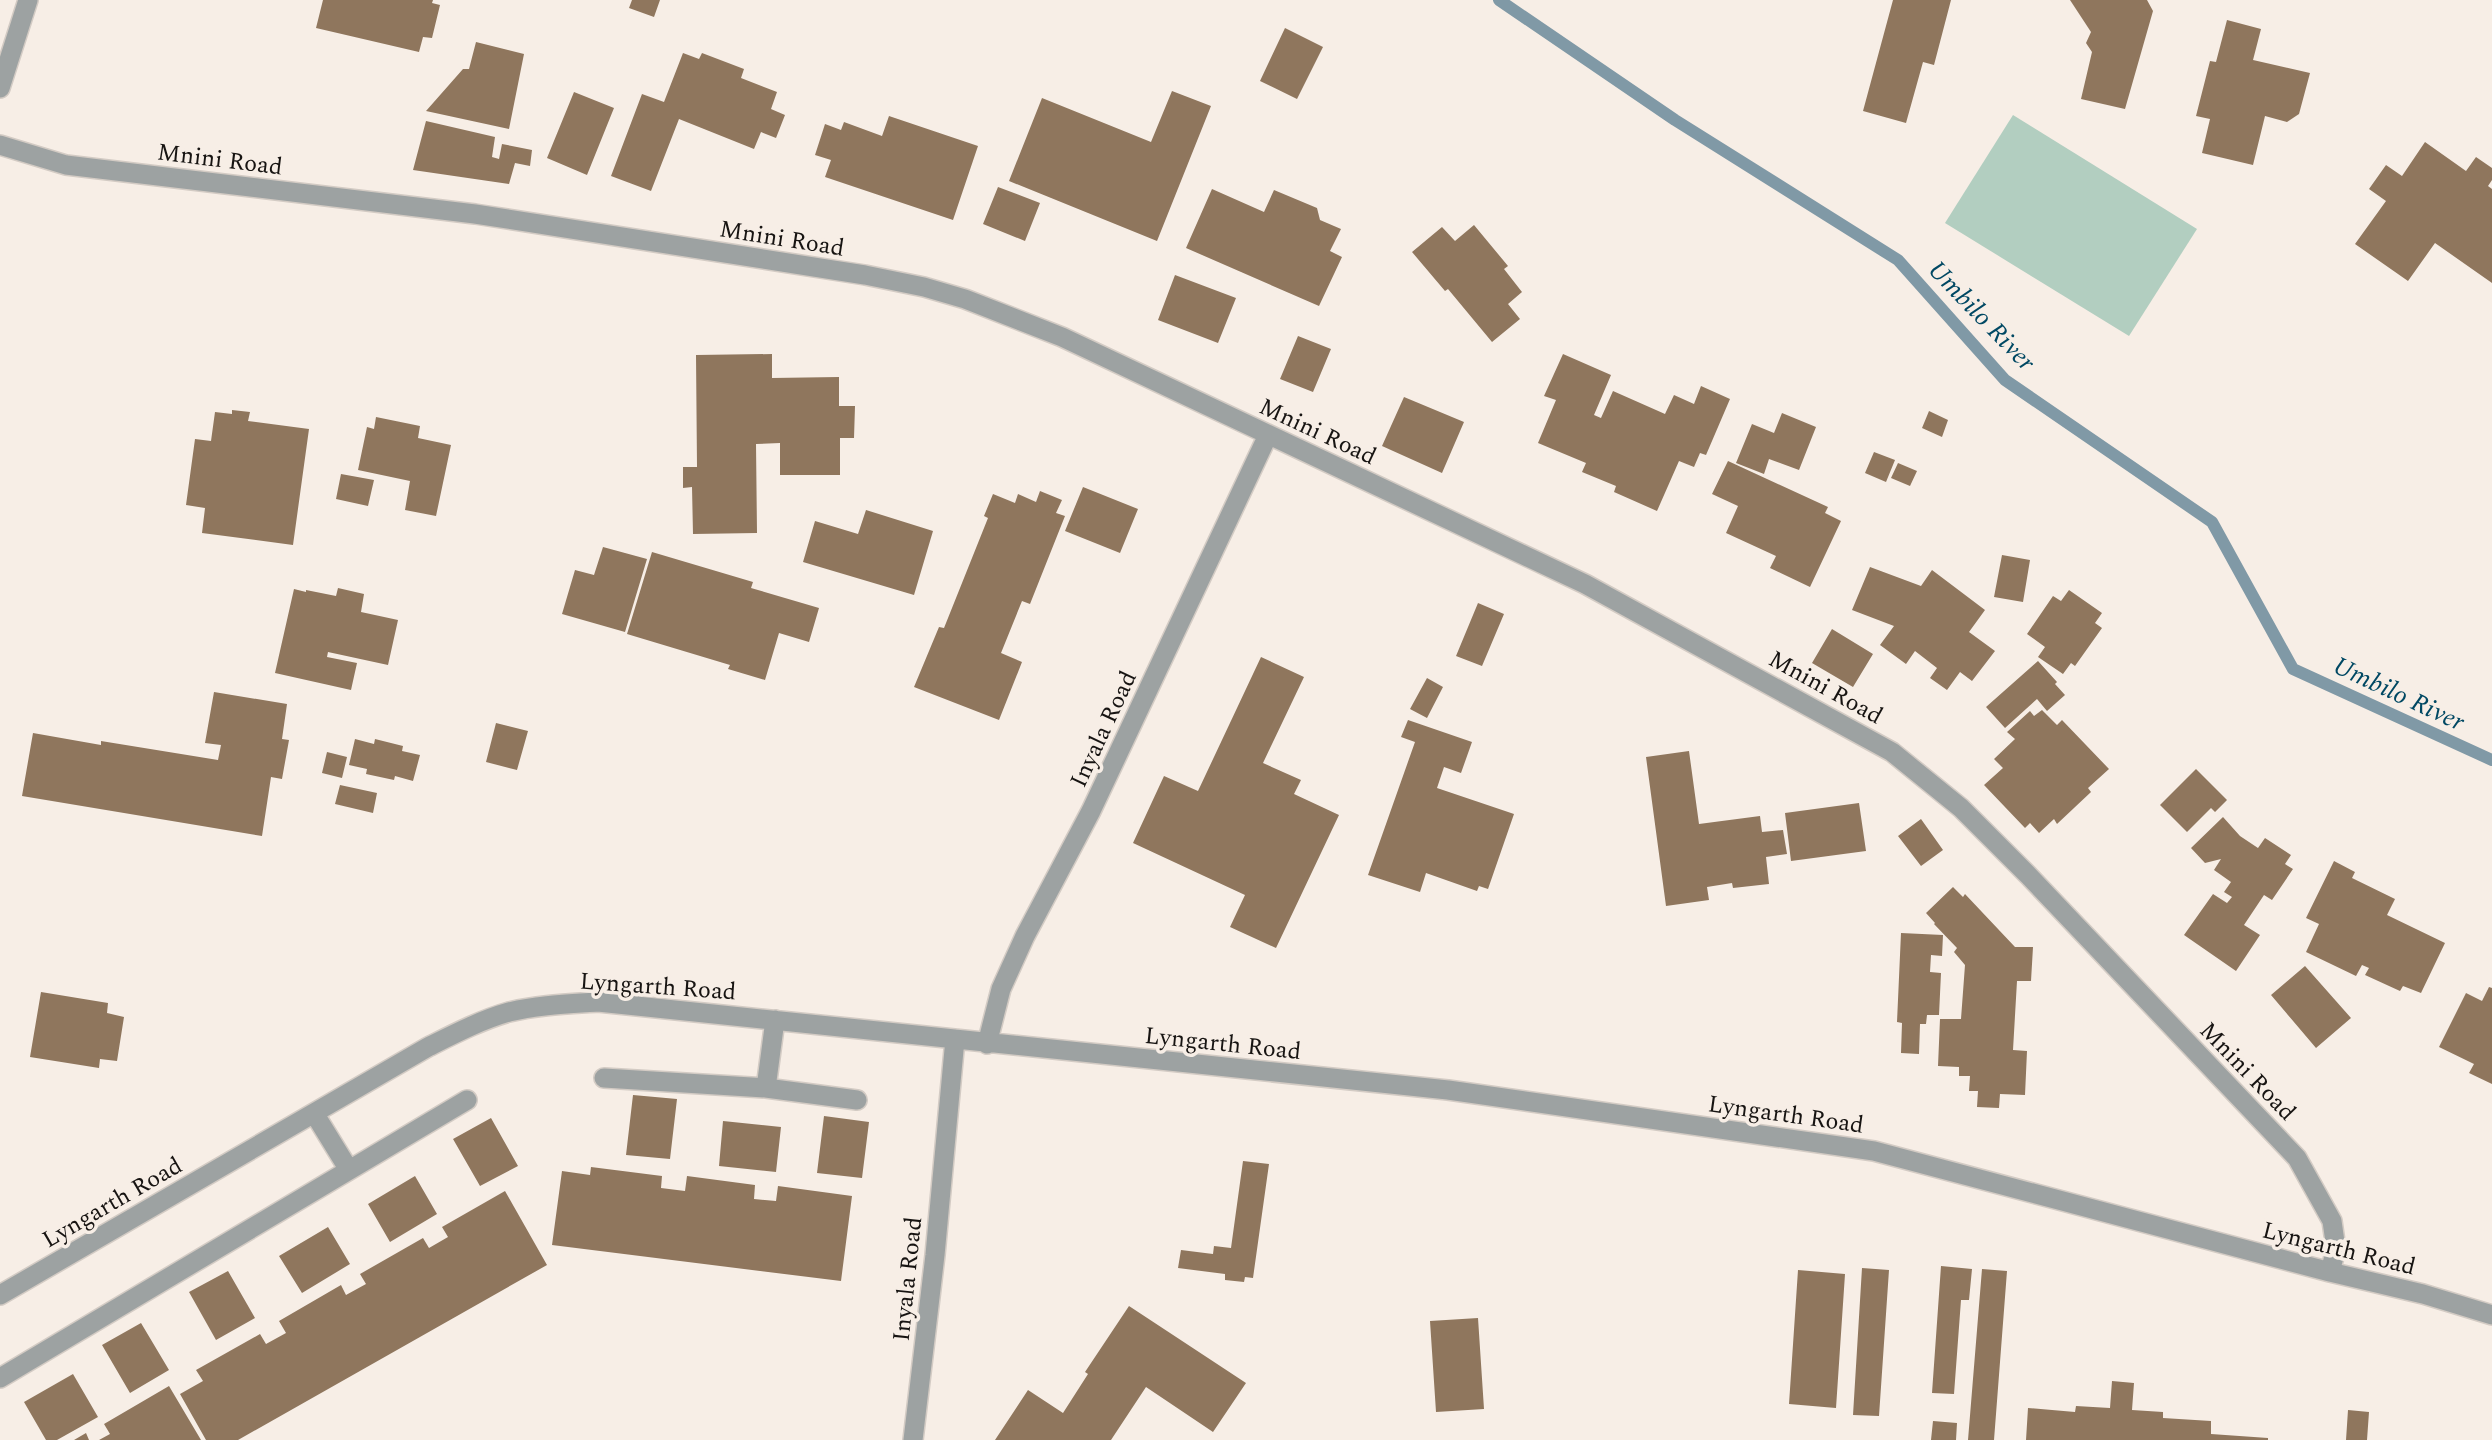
<svg xmlns="http://www.w3.org/2000/svg" width="2492" height="1440" font-family="Spectral,serif">
	<rect width="100%" height="100%" fill="#f7eee6"/>
	<path fill="#b2cec0" d="M 2013,115 L 2197,229 L 2129,336 L 1945,223 Z"/>
	<g fill="none" stroke-linecap="round" stroke-linejoin="round">
		<path stroke="#8099a6" stroke-width="12" d="M 1499,0 L 1675,120 L 1898,260 L 2005,380 L 2212,522 L 2293,669 L 2492,760"/>
	</g>
	<path fill="#8f765d" d="M 323,0 L 433,0 L 432,3 L 440,5 L 432,38 L 423,37 L 419,52 L 316,28 Z
		M 632,0 L 660,0 L 654,17 L 629,8 Z
		M 1893,0 L 1951,0 L 1934,65 L 1923,62 L 1906,123 L 1863,111 Z
		M 2070,0 L 2147,0 L 2153,11 L 2125,109 L 2081,99 L 2092,52 L 2086,43 L 2091,32 Z
		M 2227,20 L 2261,29 L 2253,60 L 2310,73 L 2299,114 L 2287,122 L 2265,116 L 2253,165 L 2202,153 L 2210,119 L 2196,116 L 2210,61 L 2216,62 Z
		M 1285,28 L 1323,47 L 1297,99 L 1260,81 Z
		M 476,42 L 524,54 L 509,129 L 426,111 L 463,69 L 469,69 Z
		M 683,53 L 699,59 L 702,53 L 744,69 L 741,78 L 777,92 L 771,109 L 785,115 L 776,138 L 761,132 L 754,149 L 679,119 L 651,191 L 611,176 L 642,94 L 664,102 Z
		M 1172,91 L 1211,106 L 1157,241 L 1009,181 L 1042,98 L 1151,142 Z
		M 574,92 L 614,108 L 587,175 L 547,158 Z
		M 889,116 L 978,146 L 953,220 L 825,177 L 831,160 L 815,155 L 825,124 L 841,130 L 844,122 L 882,136 Z
		M 426,121 L 495,137 L 492,157 L 499,159 L 502,144 L 532,150 L 530,166 L 515,163 L 509,184 L 413,170 Z
		M 2425,142 L 2466,171 L 2476,157 L 2492,168 L 2492,180 L 2488,186 L 2492,189 L 2492,283 L 2435,243 L 2408,281 L 2355,244 L 2386,201 L 2369,189 L 2386,165 L 2402,176 Z
		M 998,187 L 1040,203 L 1025,241 L 983,224 Z
		M 1212,189 L 1264,212 L 1274,190 L 1317,208 L 1320,220 L 1341,229 L 1330,251 L 1342,257 L 1319,306 L 1186,248 Z
		M 1474,225 L 1508,266 L 1504,269 L 1522,292 L 1508,304 L 1520,319 L 1492,342 L 1448,289 L 1445,291 L 1412,252 L 1442,227 L 1455,241 Z
		M 1175,275 L 1236,298 L 1218,343 L 1158,320 Z
		M 1298,336 L 1331,349 L 1313,392 L 1280,379 Z
		M 772,354 L 772,378 L 839,377 L 839,406 L 855,406 L 854,438 L 840,438 L 840,475 L 780,475 L 780,443 L 756,444 L 757,533 L 693,534 L 692,487 L 683,488 L 683,467 L 697,467 L 696,355 Z
		M 1563,354 L 1611,375 L 1594,415 L 1601,418 L 1613,391 L 1665,414 L 1674,395 L 1694,404 L 1701,386 L 1730,399 L 1706,455 L 1700,453 L 1694,467 L 1679,461 L 1657,511 L 1614,492 L 1616,486 L 1582,472 L 1586,463 L 1538,443 L 1556,400 L 1544,396 Z
		M 1404,397 L 1464,422 L 1442,473 L 1382,446 Z
		M 232,410 L 250,412 L 248,421 L 309,429 L 293,545 L 202,533 L 205,508 L 186,505 L 195,439 L 211,441 L 215,412 L 232,414 Z
		M 1929,411 L 1948,420 L 1942,437 L 1922,428 Z
		M 1782,413 L 1816,427 L 1799,470 L 1769,459 L 1764,474 L 1736,463 L 1752,424 L 1774,433 Z
		M 376,417 L 420,426 L 418,438 L 451,445 L 436,516 L 405,510 L 410,481 L 358,470 L 367,427 L 374,429 Z
		M 1874,452 L 1895,460 L 1886,482 L 1865,473 Z
		M 1728,461 L 1828,507 L 1825,513 L 1841,521 L 1810,587 L 1770,568 L 1776,556 L 1726,533 L 1738,506 L 1712,494 Z
		M 1898,463 L 1917,471 L 1910,486 L 1891,478 Z
		M 341,474 L 374,480 L 368,506 L 336,499 Z
		M 1083,487 L 1138,509 L 1120,553 L 1065,531 Z
		M 1040,491 L 1062,500 L 1056,513 L 1065,516 L 1030,604 L 1022,601 L 1001,653 L 1022,662 L 999,720 L 914,687 L 939,627 L 944,628 L 988,518 L 984,516 L 993,494 L 1015,503 L 1018,494 L 1036,502 Z
		M 866,510 L 933,531 L 914,595 L 803,562 L 815,521 L 858,534 Z
		M 603,547 L 647,559 L 625,632 L 562,614 L 575,570 L 594,575 Z
		M 652,552 L 753,582 L 751,588 L 819,608 L 809,642 L 779,633 L 765,680 L 728,669 L 730,665 L 627,634 Z
		M 2002,555 L 2030,560 L 2023,602 L 1994,597 Z
		M 1870,567 L 1921,586 L 1932,570 L 1985,610 L 1969,632 L 1995,651 L 1972,681 L 1960,672 L 1947,690 L 1930,678 L 1937,668 L 1915,651 L 1906,664 L 1880,645 L 1894,626 L 1852,610 Z
		M 338,588 L 364,594 L 361,612 L 398,620 L 388,665 L 328,652 L 327,657 L 357,663 L 351,690 L 275,673 L 294,589 L 306,592 L 306,590 L 336,596 Z
		M 2069,590 L 2102,613 L 2095,623 L 2102,628 L 2075,666 L 2071,663 L 2063,674 L 2038,657 L 2045,647 L 2027,634 L 2053,596 L 2061,601 Z
		M 1478,603 L 1504,614 L 1482,666 L 1456,656 Z
		M 1832,629 L 1873,654 L 1853,687 L 1812,663 Z
		M 1261,657 L 1304,677 L 1263,763 L 1301,780 L 1294,794 L 1339,815 L 1276,948 L 1230,927 L 1245,895 L 1133,843 L 1164,776 L 1198,791 Z
		M 2038,661 L 2057,682 L 2055,684 L 2065,695 L 2047,711 L 2037,699 L 2005,728 L 1986,707 Z
		M 1427,678 L 1443,687 L 1427,718 L 1410,709 Z
		M 214,692 L 287,704 L 282,739 L 289,740 L 282,779 L 271,777 L 262,836 L 22,796 L 33,733 L 101,745 L 101,741 L 218,760 L 221,745 L 205,743 Z
		M 2042,710 L 2057,725 L 2062,720 L 2109,769 L 2088,788 L 2091,792 L 2057,824 L 2054,819 L 2039,833 L 2030,823 L 2025,828 L 1984,785 L 2003,768 L 1994,759 L 2015,739 L 2007,732 L 2030,711 L 2034,716 Z
		M 1408,720 L 1472,742 L 1461,773 L 1444,767 L 1437,788 L 1514,814 L 1488,889 L 1479,886 L 1477,891 L 1426,873 L 1420,892 L 1368,875 L 1415,742 L 1401,737 Z
		M 496,723 L 528,731 L 517,770 L 486,762 Z
		M 355,739 L 374,744 L 375,739 L 403,746 L 402,751 L 420,755 L 413,781 L 395,776 L 394,780 L 366,774 L 367,769 L 349,765 Z
		M 1689,751 L 1699,824 L 1760,816 L 1762,832 L 1783,830 L 1787,854 L 1766,857 L 1769,884 L 1733,888 L 1732,883 L 1707,887 L 1709,900 L 1666,906 L 1646,757 Z
		M 327,752 L 347,757 L 342,778 L 322,773 Z
		M 2196,769 L 2227,800 L 2215,812 L 2211,808 L 2187,832 L 2160,805 Z
		M 340,785 L 377,793 L 373,813 L 335,804 Z
		M 1859,803 L 1866,851 L 1791,861 L 1785,813 Z
		M 2223,817 L 2240,836 L 2258,848 L 2265,838 L 2291,855 L 2285,864 L 2293,869 L 2272,900 L 2264,895 L 2244,925 L 2260,935 L 2236,971 L 2184,935 L 2213,894 L 2227,903 L 2232,897 L 2224,892 L 2231,882 L 2214,870 L 2221,859 L 2205,863 L 2191,848 Z
		M 1921,819 L 1943,850 L 1921,866 L 1898,836 Z
		M 2334,861 L 2355,872 L 2352,878 L 2395,899 L 2387,915 L 2445,943 L 2421,993 L 2403,986 L 2400,991 L 2365,975 L 2369,968 L 2362,965 L 2356,976 L 2306,952 L 2319,924 L 2306,918 Z
		M 1953,887 L 1963,897 L 1965,894 L 2015,947 L 2033,947 L 2031,981 L 2017,981 L 2013,1050 L 2027,1051 L 2025,1095 L 2000,1094 L 1999,1108 L 1977,1107 L 1978,1091 L 1969,1091 L 1970,1076 L 1959,1076 L 1959,1067 L 1938,1066 L 1940,1019 L 1961,1019 L 1965,965 L 1954,952 L 1957,948 L 1934,924 L 1935,923 L 1926,913 Z
		M 1901,933 L 1943,935 L 1942,956 L 1931,955 L 1930,972 L 1941,973 L 1939,1015 L 1927,1015 L 1926,1024 L 1920,1024 L 1919,1054 L 1901,1053 L 1902,1023 L 1897,1022 Z
		M 2305,966 L 2351,1018 L 2316,1048 L 2271,995 Z
		M 2489,987 L 2492,988 L 2492,1084 L 2469,1073 L 2474,1064 L 2439,1047 L 2466,993 L 2482,1001 Z
		M 41,992 L 108,1003 L 107,1013 L 124,1017 L 117,1061 L 100,1059 L 99,1068 L 30,1057 Z
		M 633,1095 L 677,1099 L 670,1159 L 626,1155 Z
		M 824,1116 L 869,1122 L 862,1178 L 817,1173 Z
		M 491,1118 L 518,1166 L 480,1186 L 453,1139 Z
		M 723,1121 L 781,1127 L 776,1172 L 719,1166 Z
		M 1243,1161 L 1269,1164 L 1253,1278 L 1245,1277 L 1244,1282 L 1225,1280 L 1225,1274 L 1178,1268 L 1181,1250 L 1213,1254 L 1214,1246 L 1231,1248 Z
		M 591,1167 L 662,1176 L 661,1188 L 685,1191 L 687,1176 L 755,1185 L 754,1199 L 776,1201 L 778,1186 L 852,1196 L 841,1281 L 552,1245 L 562,1171 L 590,1175 Z
		M 415,1176 L 437,1214 L 390,1242 L 368,1204 Z
		M 505,1191 L 547,1265 L 238,1440 L 206,1440 L 180,1394 L 203,1381 L 196,1370 L 260,1334 L 266,1344 L 286,1333 L 279,1321 L 341,1285 L 346,1295 L 366,1284 L 360,1274 L 423,1238 L 429,1248 L 448,1237 L 442,1227 Z
		M 328,1227 L 350,1264 L 302,1293 L 279,1256 Z
		M 1941,1266 L 1972,1269 L 1969,1300 L 1961,1300 L 1954,1394 L 1932,1393 Z
		M 1862,1268 L 1889,1270 L 1879,1416 L 1853,1415 Z
		M 1982,1269 L 2007,1271 L 1994,1440 L 1968,1440 Z
		M 1798,1270 L 1845,1274 L 1836,1408 L 1789,1404 Z
		M 228,1271 L 255,1318 L 216,1340 L 189,1292 Z
		M 1129,1306 L 1246,1383 L 1213,1432 L 1146,1387 L 1111,1440 L 995,1440 L 1028,1390 L 1063,1413 L 1088,1374 L 1085,1372 Z
		M 1478,1318 L 1484,1409 L 1436,1412 L 1430,1321 Z
		M 141,1323 L 169,1370 L 130,1393 L 102,1345 Z
		M 73,1374 L 98,1417 L 57,1440 L 46,1440 L 24,1402 Z
		M 2112,1381 L 2134,1383 L 2132,1410 L 2163,1412 L 2163,1418 L 2211,1421 L 2211,1434 L 2268,1438 L 2268,1440 L 2026,1440 L 2028,1408 L 2075,1412 L 2076,1406 L 2110,1408 Z
		M 169,1386 L 201,1440 L 99,1440 L 110,1434 L 104,1424 Z
		M 2348,1410 L 2369,1412 L 2367,1440 L 2346,1440 Z
		M 1933,1421 L 1957,1423 L 1956,1440 L 1931,1440 Z
		M 86,1433 L 89,1440 L 74,1440 Z"/>
	<g fill="none" stroke-linecap="round" stroke-linejoin="round">
		<g stroke="#d3cbc4" stroke-width="22">
			<path id="minor" d="M 0,88 L 28,0
				M 0,145 L 66,165 L 475,214 L 865,275 L 924,287 L 965,299 L 1062,337 L 1585,584 L 1892,752 L 1961,808 L 2028,875 L 2297,1158 L 2332,1221 L 2336,1249 L 2330,1272
				M 987,1044 L 1001,989 L 1025,936 L 1091,811 L 1268,435
				M 604,1078 L 766,1088 L 857,1100
				M 766,1088 L 775,1020
				M 314,1113 L 349,1170
				M 0,1295 L 428,1047 C 454,1034 481,1020 509,1012 C 538,1005 568,1004 598,1002 L 1448,1090 L 1874,1151 L 2330,1272 L 2423,1294 L 2492,1315
				M 0,1378 L 467,1100
				M 913,1440 L 935,1255 L 955,1039"/>
		</g>
		<use href="#minor" stroke="#9da2a2" stroke-width="19"/>
	</g>
	<g text-anchor="middle" stroke-width="7" stroke-linejoin="round" paint-order="stroke">
		<g font-size="24" fill="#171412" stroke="#f7eee6">
			<text transform="translate(220 159) rotate(7)" y="8">Mnini Road</text>
			<text transform="translate(782 238) rotate(9)" y="8">Mnini Road</text>
			<text transform="translate(1318 431) rotate(25)" y="8">Mnini Road</text>
			<text transform="translate(1826 687) rotate(29)" y="8">Mnini Road</text>
			<text transform="translate(1103 729) rotate(-65)" y="8">Inyala Road</text>
			<text transform="translate(658 986) rotate(4)" y="8">Lyngarth Road</text>
			<text transform="translate(1223 1043) rotate(6)" y="8">Lyngarth Road</text>
			<text transform="translate(2248 1071) rotate(46)" y="8">Mnini Road</text>
			<text transform="translate(1786 1114) rotate(8)" y="8">Lyngarth Road</text>
			<text transform="translate(112 1202) rotate(-30)" y="8">Lyngarth Road</text>
			<text transform="translate(2339 1248) rotate(14)" y="8">Lyngarth Road</text>
			<text transform="translate(907 1279) rotate(-84)" y="8">Inyala Road</text>
		</g>
		<g font-size="26" font-style="italic" fill="#004863" stroke="#f7eee6">
			<text transform="translate(1982 315) rotate(46)" y="9">Umbilo River</text>
			<text transform="translate(2399 693) rotate(25)" y="9">Umbilo River</text>
		</g>
	</g>
</svg>
